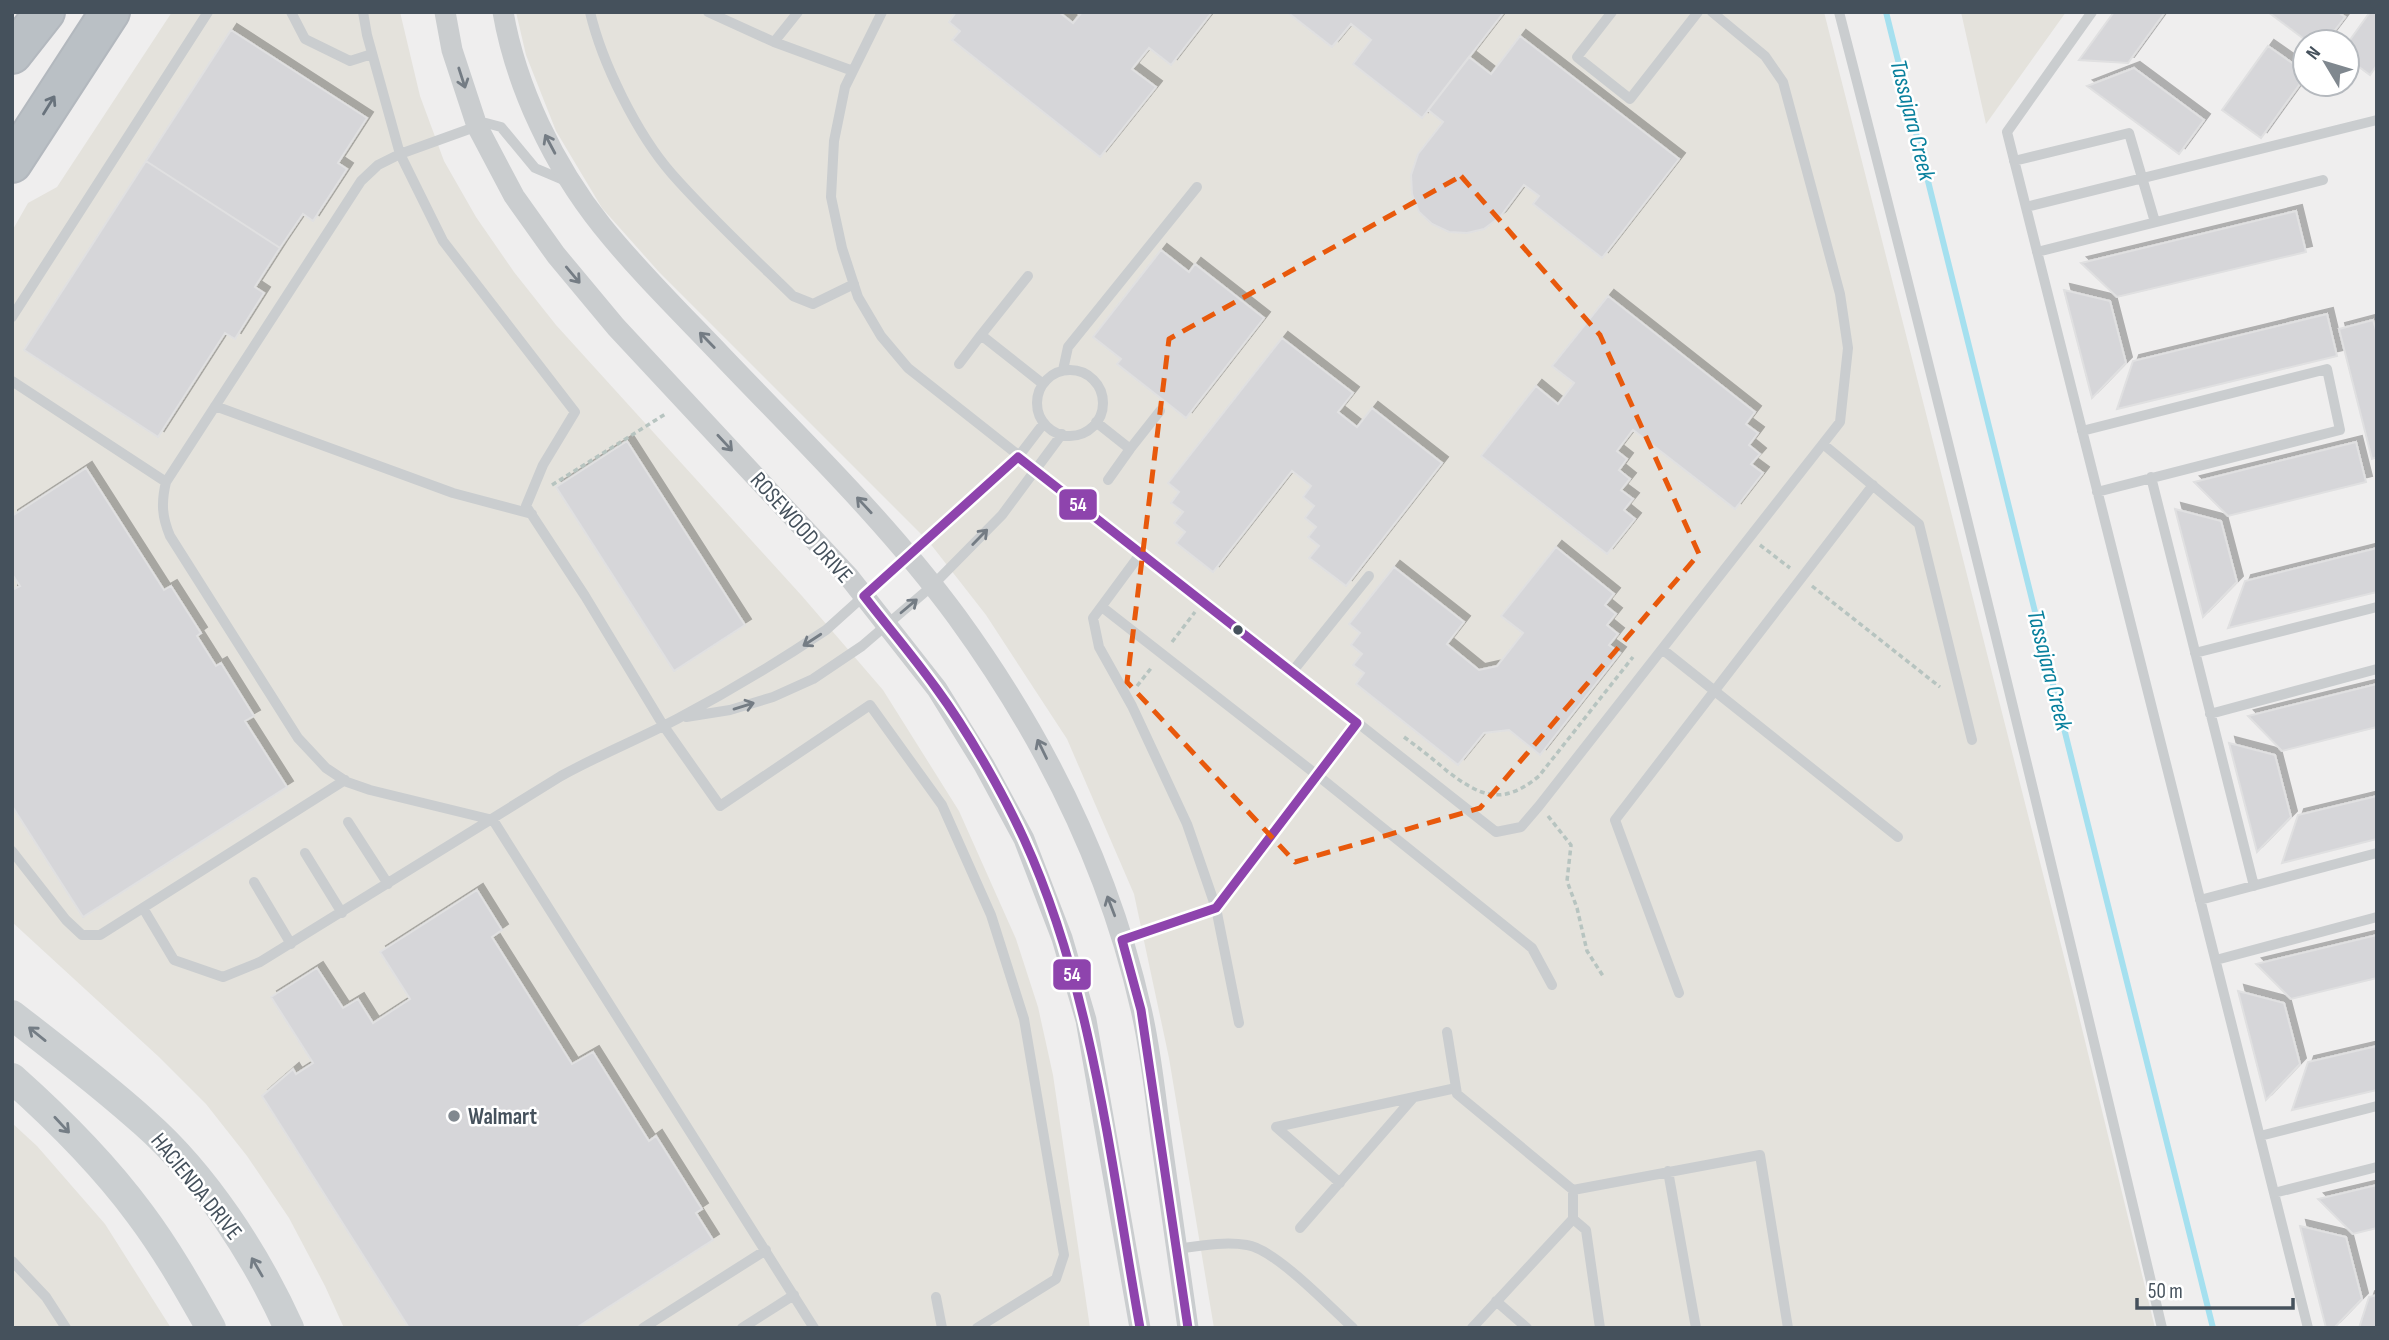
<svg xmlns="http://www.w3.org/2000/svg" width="2389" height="1340" font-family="'Sofia Sans Condensed',sans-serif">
	<defs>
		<filter id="shadow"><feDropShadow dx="6" dy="-6" stdDeviation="0" flood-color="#0004"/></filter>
	</defs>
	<rect width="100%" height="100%" fill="#efeeee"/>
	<path fill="#e4e2dc" d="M 172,12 L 400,12 L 420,96 L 444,161 L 476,217 L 514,272 L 556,325 L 802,596 L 883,690 L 959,811 L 1016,939 L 1038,1007 L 1053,1075 L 1090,1328 L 344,1328 L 325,1286 L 289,1218 L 247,1156 L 206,1104 L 159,1057 L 12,922 L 12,231 L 28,203 L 57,187 Z
		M 516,12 L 1824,12 L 2075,1000 L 2155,1328 L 1214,1328 L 1169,1058 L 1134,894 L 1067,739 L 986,615 L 929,542 L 659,272 L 602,208 L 556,131 L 526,55 Z
		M 1961,12 L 2066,12 L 1986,124 Z
		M 12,1123 L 37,1146 L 105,1224 L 171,1328 L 12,1328 Z"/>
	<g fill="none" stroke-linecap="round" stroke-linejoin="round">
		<path stroke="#a5e0ef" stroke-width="6" d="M 1886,12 L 2213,1328"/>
	</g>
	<path fill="#d6d6d9" stroke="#e0e0e1" stroke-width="2" filter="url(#shadow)" d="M 956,12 L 1059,12 L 1073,23 L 1082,12 L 1212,12 L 1171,65 L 1149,48 L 1132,69 L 1156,87 L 1100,157 L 952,40 L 960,31 L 949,22 Z
		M 1287,12 L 1504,12 L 1422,118 L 1353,64 L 1371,40 L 1351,24 L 1332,47 Z
		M 2114,12 L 2165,12 L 2128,63 L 2079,60 Z
		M 2268,12 L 2338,12 L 2345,17 L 2326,42 L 2308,42 Z
		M 2370,12 L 2377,12 L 2377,65 L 2370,75 L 2347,58 L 2347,44 Z
		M 231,30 L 367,118 L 338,163 L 347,169 L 313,221 L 303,214 L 280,248 L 146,161 Z
		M 1520,36 L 1679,159 L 1602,258 L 1533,204 L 1539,196 L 1524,185 L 1500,217 L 1484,229 L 1467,233 L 1449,232 L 1432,224 L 1419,212 L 1412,194 L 1411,175 L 1418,154 L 1443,122 L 1428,110 L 1469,57 L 1491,74 Z
		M 2268,46 L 2305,72 L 2305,77 L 2261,138 L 2222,110 Z
		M 2134,68 L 2204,120 L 2179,154 L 2087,86 Z
		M 146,161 L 280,248 L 255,287 L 264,293 L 235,339 L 225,333 L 158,437 L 24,350 Z
		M 2296,211 L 2306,252 L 2117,297 L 2081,263 Z
		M 1161,250 L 1189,272 L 1195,264 L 1264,318 L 1186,418 L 1117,364 L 1121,359 L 1093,337 Z
		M 2064,290 L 2110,301 L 2126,363 L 2092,398 Z
		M 1608,296 L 1755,412 L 1746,424 L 1758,433 L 1749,445 L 1760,454 L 1751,464 L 1763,473 L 1735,509 L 1633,430 L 1617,451 L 1627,459 L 1619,470 L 1630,479 L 1621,490 L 1633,499 L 1624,510 L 1635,519 L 1607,554 L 1481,456 L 1536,386 L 1558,404 L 1574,383 L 1552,366 Z
		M 2327,314 L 2337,356 L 2117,409 L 2133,361 Z
		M 2373,320 L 2377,333 L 2377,457 L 2372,459 L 2339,329 Z
		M 1282,338 L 1353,393 L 1338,412 L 1357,427 L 1372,408 L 1442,463 L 1346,586 L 1309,558 L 1319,546 L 1308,537 L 1316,527 L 1305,518 L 1314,506 L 1303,497 L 1311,486 L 1292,471 L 1213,572 L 1176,543 L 1185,532 L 1174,523 L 1183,512 L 1171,503 L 1179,492 L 1168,483 Z
		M 627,441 L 745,625 L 674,671 L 556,487 Z
		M 2356,442 L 2366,482 L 2228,516 L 2194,482 Z
		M 86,468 L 164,590 L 171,586 L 201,633 L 197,636 L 216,666 L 221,663 L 254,716 L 245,721 L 287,787 L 83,917 L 12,806 L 12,590 L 20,586 L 12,574 L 12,516 Z
		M 2175,509 L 2221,521 L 2237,582 L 2203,617 Z
		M 1556,547 L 1614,594 L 1605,605 L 1616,614 L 1607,625 L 1618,634 L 1609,645 L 1620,653 L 1540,755 L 1509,730 L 1484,733 L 1458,765 L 1356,684 L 1364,673 L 1353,665 L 1362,654 L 1351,645 L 1360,633 L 1349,624 L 1394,567 L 1464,622 L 1447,644 L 1479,670 L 1497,666 L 1523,633 L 1501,616 Z
		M 2377,548 L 2377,592 L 2228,628 L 2245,581 Z
		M 2377,684 L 2377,727 L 2282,751 L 2248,716 Z
		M 2229,743 L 2275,755 L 2291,817 L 2257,852 Z
		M 2377,796 L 2377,839 L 2282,863 L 2298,815 Z
		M 477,890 L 502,930 L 492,937 L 572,1064 L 593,1052 L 649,1141 L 656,1136 L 702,1209 L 696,1213 L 713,1240 L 576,1328 L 409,1328 L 262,1096 L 293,1069 L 296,1074 L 313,1063 L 271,997 L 317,968 L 343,1008 L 358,999 L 373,1023 L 410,999 L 380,952 Z
		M 2377,935 L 2377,978 L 2291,999 L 2256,964 Z
		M 2238,991 L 2284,1003 L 2300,1064 L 2266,1100 Z
		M 2377,1046 L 2377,1090 L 2292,1110 L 2308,1062 Z
		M 2377,1185 L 2377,1228 L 2353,1234 L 2318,1199 Z
		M 2300,1226 L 2346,1237 L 2362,1299 L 2334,1328 L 2326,1328 Z
		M 2377,1295 L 2377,1328 L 2359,1328 L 2369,1297 Z"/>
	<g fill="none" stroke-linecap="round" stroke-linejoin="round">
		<g stroke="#b3b8be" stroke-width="42">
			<path id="motorway" d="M 12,54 L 45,12
				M 12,163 L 110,12"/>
		</g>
		<path stroke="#b7c4c0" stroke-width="3.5" stroke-dasharray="5 3.5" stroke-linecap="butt" d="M 552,485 L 667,413
			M 1760,545 L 1790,568
			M 1812,586 L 1940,687
			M 1172,642 L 1195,612
			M 1137,686 L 1152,667
			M 1404,737 C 1419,748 1433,759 1447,771 C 1481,797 1503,806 1539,776 L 1633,657
			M 1548,816 L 1571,845 L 1567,881 L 1577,908 L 1587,951 L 1603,976"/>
		<path stroke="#cacdcf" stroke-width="10" d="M 291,12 L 305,39 L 350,61 L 372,54
			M 363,12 L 367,35 L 400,154 L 443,241 L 575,412 L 543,465 L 526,506 L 585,596 L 663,725 L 720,806 L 870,705 L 942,805 L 991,915 L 1024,1019 L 1064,1255 L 1056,1279 L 977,1328
			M 590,12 C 602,63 637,134 672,174 C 708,215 753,257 793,296 L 813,304 L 854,284
			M 708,12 L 774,42 L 853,71
			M 882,12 L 845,87 L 834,141 L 831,197 L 842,248 L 858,297 L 881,336 L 908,368 L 1496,832 L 1521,827 L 1539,806 L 1840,422 L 1848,348 L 1840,294 L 1783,82 L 1765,56 L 1712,12
			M 1612,12 L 1577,57 L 1630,99 L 1698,12
			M 1839,12 C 1952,449 2058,888 2162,1328
			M 2092,12 L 2007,132 L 2308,1328
			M 774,42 L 798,12
			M 2014,161 L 2129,133 L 2155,222
			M 568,182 L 535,168 L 501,127 L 486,123 L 400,154 L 378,165 L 361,181 L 166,482 C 161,503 162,517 170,536 L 298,738 L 326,768 L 347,782 L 370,790 L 493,820 L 814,1328
			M 2026,207 L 2377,120
			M 2037,252 L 2323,180
			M 1028,276 L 981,335 L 1043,384
			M 12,317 L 208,12
			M 959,364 L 981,335
			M 1063,370 L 1068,347 L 1197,187
			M1037 403a33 33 0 1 1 66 0a33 33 0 1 1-66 0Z
			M 12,381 L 166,482
			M 215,406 L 453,493 L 532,514
			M 1096,422 L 1130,449 L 1160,411
			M 2082,431 L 2327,369 L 2340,430 L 2097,492
			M 1823,444 L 1919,524 L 1972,740
			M 2151,477 L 2254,886
			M 1108,480 L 1130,449
			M 1141,553 L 1093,618 L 1099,647 L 1132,706 L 1187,824 L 1216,908 L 1239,1023
			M 1102,607 L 1317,775 L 1532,948 L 1552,985
			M 1662,649 L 1898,837
			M 2195,653 L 2377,607
			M 1292,672 L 1369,576
			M 2210,714 L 2377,669
			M 686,717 L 730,710 L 773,697 L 813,679 L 862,646 L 932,586 L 1002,515 L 1062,434
			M 348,822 L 388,884
			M 12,851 L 66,920 L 82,935 L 100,935 L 345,780
			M 305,853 L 342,913
			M 254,882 L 291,944
			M 2200,900 L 2377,853
			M 143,908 L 174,960 L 223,977 L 260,962 L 561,776 C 599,755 639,739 677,719 C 728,692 778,662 826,630 L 1018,457 L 1044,423
			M 1122,940 L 1216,908 L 1357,723
			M 2216,960 L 2377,917
			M 1679,993 L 1615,820 L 1873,485
			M 1447,1032 L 1457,1094 L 1573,1190 L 1760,1155 L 1788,1328
			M 2260,1136 L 2377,1106
			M 1668,1171 L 1696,1328
			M 1340,1183 L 1276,1127 L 1456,1088
			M 2274,1193 L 2377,1167
			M 1573,1219 L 1586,1230 L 1600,1328
			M 1300,1228 L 1413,1098
			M 1177,1249 C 1199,1246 1224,1241 1247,1245 C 1275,1249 1330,1307 1353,1328
			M 12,1261 L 46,1297 L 66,1328
			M 936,1297 L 942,1328
			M 1496,1301 L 1527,1328
			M 643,1328 L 766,1250
			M 742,1328 L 794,1295
			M 1472,1328 L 1573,1219 L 1573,1190"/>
		<path stroke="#cacdcf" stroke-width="21" d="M 445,12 L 452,50 L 477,126 L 514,196 L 556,255 L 616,327 L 849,577 L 937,689 L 984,765 L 1024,839 L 1062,938 L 1086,1020 L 1140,1328
			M 503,12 C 516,87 554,166 602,226 C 638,271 681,313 721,355 C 802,440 887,522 957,617 C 1042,734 1109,867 1141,1009 C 1151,1051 1155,1095 1161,1138 C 1170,1201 1179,1265 1188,1328"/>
		<path stroke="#cbcfd1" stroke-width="30" d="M 12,1015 C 57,1050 103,1085 145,1123 C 205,1176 256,1255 289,1328
			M 12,1078 C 58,1119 104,1165 140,1214 C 167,1250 189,1289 211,1328"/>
		<use href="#motorway" stroke="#bac0c5" stroke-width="38"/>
		<g stroke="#fff" stroke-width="14">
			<path id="bus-1" d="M 1140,1328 C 1111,1165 1093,990 1024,839 C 1002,791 967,730 936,688 C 913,656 888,627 864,596 L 1018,457 L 1357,723 L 1216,908 L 1122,940 L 1141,1010 L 1188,1328"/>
		</g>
		<use href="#bus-1" stroke="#8e44ad" stroke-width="9"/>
	</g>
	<defs><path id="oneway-shaft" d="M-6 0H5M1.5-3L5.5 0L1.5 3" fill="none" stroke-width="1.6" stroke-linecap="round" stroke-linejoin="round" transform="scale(1.75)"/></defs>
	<g stroke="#747c84">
		<use href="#oneway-shaft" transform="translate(462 78) rotate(72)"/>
		<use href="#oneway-shaft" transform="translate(550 144) rotate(-118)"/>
		<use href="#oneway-shaft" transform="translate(573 275) rotate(50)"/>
		<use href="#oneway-shaft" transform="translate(707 340) rotate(-134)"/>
		<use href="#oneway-shaft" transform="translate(725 443) rotate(47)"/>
		<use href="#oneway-shaft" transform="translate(864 505) rotate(-133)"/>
		<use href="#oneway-shaft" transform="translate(980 537) rotate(-46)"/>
		<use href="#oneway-shaft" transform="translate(909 606) rotate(-40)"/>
		<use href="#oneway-shaft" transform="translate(812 640) rotate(147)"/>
		<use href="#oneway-shaft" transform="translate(744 706) rotate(-17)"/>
		<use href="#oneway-shaft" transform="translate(1042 749) rotate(-116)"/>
		<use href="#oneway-shaft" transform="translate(1111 906) rotate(-111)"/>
	</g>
	<use stroke="#68727c" href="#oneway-shaft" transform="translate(49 105) rotate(-58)"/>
	<g stroke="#747d85">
		<use href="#oneway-shaft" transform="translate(37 1034) rotate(-141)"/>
		<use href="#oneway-shaft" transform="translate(62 1125) rotate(47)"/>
		<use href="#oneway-shaft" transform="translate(257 1267) rotate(-120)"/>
	</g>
	<path fill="none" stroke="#e8590c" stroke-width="5" stroke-dasharray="14 9" stroke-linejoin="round" d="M 1461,176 L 1600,335 L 1699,554 L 1480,808 L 1295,862 L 1127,682 L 1169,339 Z"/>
	<circle fill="#45515c" stroke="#fff" stroke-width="2.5" cx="1238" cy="630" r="6"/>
	<circle fill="#80888f" stroke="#fff" stroke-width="2.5" cx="454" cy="1116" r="7"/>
	<g text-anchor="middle" stroke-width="5" stroke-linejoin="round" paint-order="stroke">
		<g font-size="23" fill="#45515c" stroke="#fff">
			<text transform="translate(802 527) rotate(48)" y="8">ROSEWOOD DRIVE</text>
			<text transform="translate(197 1186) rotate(51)" y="8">HACIENDA DRIVE</text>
		</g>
		<g font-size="23" font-weight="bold" fill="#45515c" stroke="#fff" text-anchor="start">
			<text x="468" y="1124">Walmart</text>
		</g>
		<g font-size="24" font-style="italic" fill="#08809d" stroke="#fff">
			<text transform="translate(1913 120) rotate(76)" y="8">Tassajara Creek</text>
			<text transform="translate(2050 670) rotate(76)" y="8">Tassajara Creek</text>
		</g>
	</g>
	<g stroke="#fff" stroke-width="2.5">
		<rect x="1058" y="488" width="40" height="33" rx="7" fill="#8e44ad"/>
		<rect x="1052" y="958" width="40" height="33" rx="7" fill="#8e44ad"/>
	</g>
	<g font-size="19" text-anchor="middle" font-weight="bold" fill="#fff">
		<text x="1078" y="511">54</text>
		<text x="1072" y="981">54</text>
	</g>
	<rect width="2389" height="1340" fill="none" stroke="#45515c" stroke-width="28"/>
	<g transform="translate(2326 63) rotate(308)"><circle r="33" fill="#ffffff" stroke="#b5b9be" stroke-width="2"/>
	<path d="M0-5L12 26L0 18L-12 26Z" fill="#80888f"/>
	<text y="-10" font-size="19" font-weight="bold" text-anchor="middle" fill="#45515c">N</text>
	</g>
	<path d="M2137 1298v10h156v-10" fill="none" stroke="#45515c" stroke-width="3.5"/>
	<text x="2148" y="1298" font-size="21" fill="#45515c" stroke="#ffffff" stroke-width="5" paint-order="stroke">50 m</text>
</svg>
